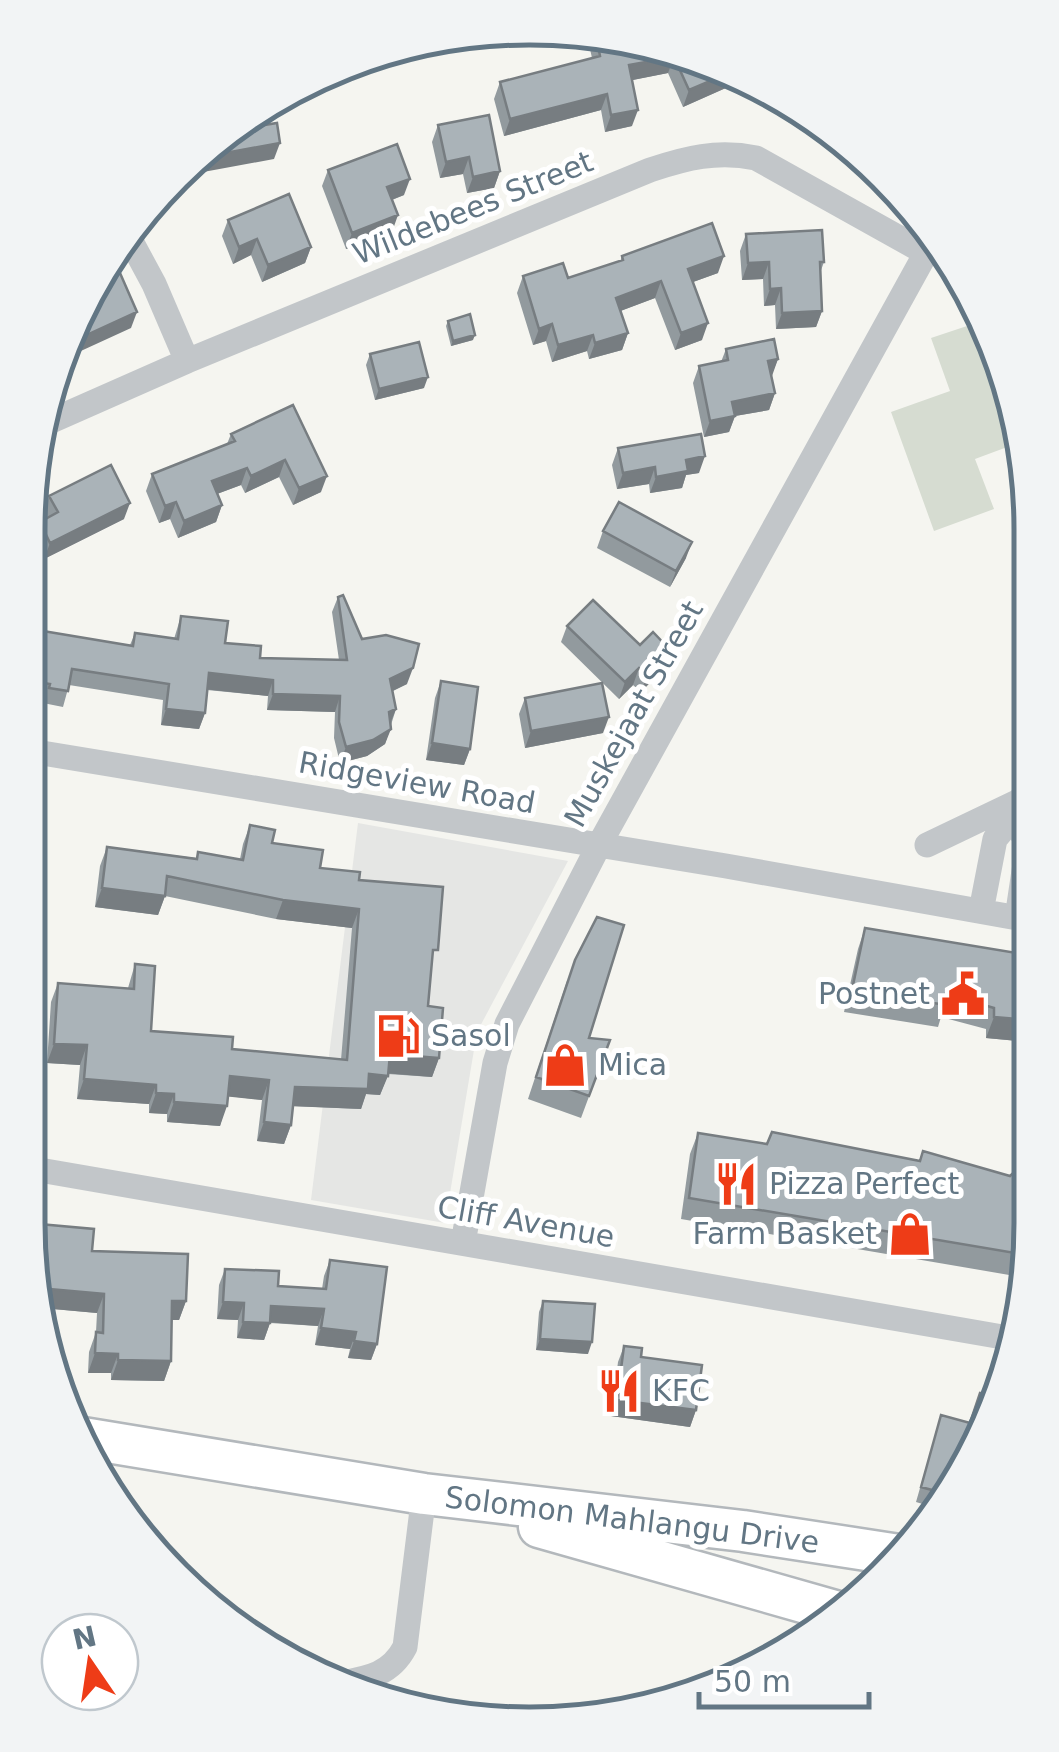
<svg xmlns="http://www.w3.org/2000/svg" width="1059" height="1752" font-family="'DejaVu Sans',sans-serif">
	<rect width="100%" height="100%" fill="#f5f5f0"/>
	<path fill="#e5e6e4" d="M 358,823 L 568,861 L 477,1032 L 445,1223 L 311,1200 Z"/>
	<path fill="#d6dcd1" d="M 982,321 L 1014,399 L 1021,442 L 975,459 L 994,509 L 934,531 L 891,412 L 950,391 L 931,338 Z"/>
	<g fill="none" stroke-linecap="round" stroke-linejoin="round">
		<g stroke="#b3b8bc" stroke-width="45">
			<path id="primary" d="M 83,1438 L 424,1494 L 743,1531 L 899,1555
				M 539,1527 L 838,1612"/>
		</g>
		<path stroke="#c2c6c9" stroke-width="25" d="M 126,232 L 154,284 L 187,361
			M 42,425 L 187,361 L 650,170 C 686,158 717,150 756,158 L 926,253
			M 30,751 L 726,866 L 1029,920
			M 1013,818 L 1028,844 L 1017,918
			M 927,845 L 1019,801
			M 981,911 L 995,839 L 1013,818 L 1019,801 L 1029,789
			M 28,1168 L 1014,1339
			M 463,1243 L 495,1063 L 507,1024 L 598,847 L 932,242
			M 341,1683 C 369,1678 391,1674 405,1647 L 424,1494"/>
		<use href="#primary" stroke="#fff" stroke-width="40"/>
	</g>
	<path fill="#929a9e" d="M 588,40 L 659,44 L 737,83 L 683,107 L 668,73 L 632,80 L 632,126 L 605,132 L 601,110 L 504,136 L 494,99 L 500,82 L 592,58 Z
		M 438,125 L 500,171 L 494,188 L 467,193 L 463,174 L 440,178 L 432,142 Z
		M 328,170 L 404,195 L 392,200 L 392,232 L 346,249 L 322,186 Z
		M 228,220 L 311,247 L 305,263 L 262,282 L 251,255 L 233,264 L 222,236 Z
		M 746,234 L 824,262 L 820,273 L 822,311 L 816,327 L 776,329 L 775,305 L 764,306 L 763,279 L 742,280 L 740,251 Z
		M 622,256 L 718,273 L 693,282 L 702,340 L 675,350 L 655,298 L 620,311 L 628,333 L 622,350 L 589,359 L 587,351 L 552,362 L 546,341 L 533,345 L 517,293 L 523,276 L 568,278 L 620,262 Z
		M 448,321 L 473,340 L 451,346 L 446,326 Z
		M 726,349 L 778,359 L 771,376 L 775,393 L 769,410 L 735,416 L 729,432 L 704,437 L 693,383 L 699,366 L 721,362 Z
		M 370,354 L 424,388 L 375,400 L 366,365 Z
		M 293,405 L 321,492 L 293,505 L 279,477 L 245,493 L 241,485 L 217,494 L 222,505 L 216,522 L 178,538 L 170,519 L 159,523 L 146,491 L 152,474 L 227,444 L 231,434 Z
		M 618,448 L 699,473 L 686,475 L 682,488 L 650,493 L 649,484 L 617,489 L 612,465 Z
		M 49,496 L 124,519 L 44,559 L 34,538 L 40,522 L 46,518 L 43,512 Z
		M 603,531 L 686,558 L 670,587 L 597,548 Z
		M 338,597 L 362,639 L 407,684 L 393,691 L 396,709 L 385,744 L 367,756 L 340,763 L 334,738 L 335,712 L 267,710 L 268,696 L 207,690 L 205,713 L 199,729 L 161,725 L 163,700 L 69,685 L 63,707 L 43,703 L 44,700 L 30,698 L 31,629 L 130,645 L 135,633 L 174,639 L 181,616 L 225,643 L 260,658 L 339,660 L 332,612 Z
		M 567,626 L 640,645 L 671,651 L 665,667 L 641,692 L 633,685 L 619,699 L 561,642 Z
		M 441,681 L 470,749 L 464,765 L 426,760 L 435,698 Z
		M 525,698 L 603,733 L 525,748 L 519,714 Z
		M 250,825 L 272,843 L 320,868 L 359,880 L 431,968 L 428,1006 L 439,1058 L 432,1077 L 388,1074 L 380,1095 L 366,1094 L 361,1109 L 293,1106 L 291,1125 L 284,1144 L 257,1141 L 262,1100 L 228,1096 L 220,1126 L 167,1122 L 167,1114 L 149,1113 L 149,1104 L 77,1099 L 80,1065 L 47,1063 L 51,1002 L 58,983 L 128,988 L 135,964 L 151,1031 L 232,1049 L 341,1060 L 352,928 L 276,919 L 165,896 L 158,915 L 95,907 L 100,866 L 107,847 L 196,858 L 198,852 L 240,859 L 243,844 Z
		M 29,880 L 34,920 L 30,931 L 29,931 Z
		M 865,928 L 1029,955 L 1028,1042 L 986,1038 L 986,1029 L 941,1017 L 938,1027 L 844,1012 L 858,949 Z
		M 567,981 L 589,1038 L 610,1040 L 581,1118 L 528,1099 Z
		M 1028,1109 L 1028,1141 L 1019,1137 Z
		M 698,1133 L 767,1144 L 919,1161 L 923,1151 L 1010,1176 L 1028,1159 L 1027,1278 L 681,1219 L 690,1154 Z
		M 28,1223 L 92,1251 L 186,1301 L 179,1320 L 172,1320 L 171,1361 L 164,1381 L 111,1380 L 111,1373 L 88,1373 L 89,1352 L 96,1332 L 97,1313 L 42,1308 Z
		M 330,1260 L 377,1344 L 371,1360 L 348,1358 L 350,1349 L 315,1345 L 318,1326 L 270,1323 L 264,1340 L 237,1338 L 238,1320 L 217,1319 L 219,1285 L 225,1269 L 278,1286 L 322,1289 L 324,1276 Z
		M 543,1301 L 588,1354 L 536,1350 L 539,1312 Z
		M 624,1346 L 641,1357 L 696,1410 L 690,1427 L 611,1416 L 618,1362 Z
		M 980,1393 L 994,1414 L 939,1509 L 916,1502 L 941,1415 L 969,1423 Z"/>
	<path fill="#777d81" d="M 674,57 L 668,73 L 623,82 L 629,65 Z
		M 722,76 L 737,83 L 683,107 L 689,90 Z
		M 607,94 L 601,110 L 504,136 L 510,119 Z
		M 638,110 L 632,126 L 605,132 L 611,115 Z
		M 280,143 L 274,159 L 187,175 L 209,156 Z
		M 469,157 L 463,174 L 440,178 L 446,162 Z
		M 500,171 L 494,188 L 467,193 L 473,177 Z
		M 410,179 L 404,195 L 381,204 L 387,187 Z
		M 398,215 L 392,232 L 346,249 L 352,233 Z
		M 257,239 L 251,255 L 233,264 L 239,247 Z
		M 311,247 L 305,263 L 262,282 L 268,265 Z
		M 724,256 L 718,273 L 682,286 L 688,269 Z
		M 769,262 L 763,279 L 742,280 L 748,263 Z
		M 661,281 L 655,298 L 610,315 L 616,298 Z
		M 781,288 L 775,305 L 764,306 L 770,289 Z
		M 822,311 L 816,327 L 776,329 L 782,313 Z
		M 137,312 L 131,328 L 59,361 L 63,346 Z
		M 708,323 L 702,340 L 675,350 L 681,333 Z
		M 552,324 L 546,341 L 533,345 L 539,329 Z
		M 628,333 L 622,350 L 589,359 L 595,343 Z
		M 475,335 L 473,340 L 451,346 L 453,341 Z
		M 593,335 L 587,351 L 552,362 L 558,345 Z
		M 778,359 L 772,376 L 762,378 L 768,361 Z
		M 428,377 L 424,388 L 375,400 L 379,389 Z
		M 775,393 L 769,410 L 735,416 L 729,432 L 704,437 L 710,421 L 732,402 Z
		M 705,456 L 699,473 L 686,475 L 682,488 L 650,493 L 656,477 L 686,460 Z
		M 285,460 L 279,477 L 245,493 L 251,476 Z
		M 655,467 L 649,484 L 617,489 L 623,473 Z
		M 247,468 L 241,485 L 206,498 L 212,481 Z
		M 327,476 L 321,492 L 293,505 L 299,488 Z
		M 176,502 L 170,519 L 159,523 L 165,506 Z
		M 130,503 L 124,519 L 44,559 L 50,543 Z
		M 222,505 L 216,522 L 178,538 L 184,521 Z
		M 692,542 L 686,558 L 670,587 L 676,571 Z
		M 671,651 L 665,667 L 641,692 L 647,676 Z
		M 413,668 L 407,684 L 384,695 L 390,679 Z
		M 639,668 L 633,685 L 619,699 L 625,682 Z
		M 209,673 L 273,680 L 268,696 L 203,689 Z
		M 273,694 L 340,696 L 335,712 L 267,710 Z
		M 166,709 L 205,713 L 199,729 L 161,725 Z
		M 396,709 L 390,724 L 389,712 Z
		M 609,717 L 603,733 L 525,748 L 531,731 Z
		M 391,729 L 385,744 L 367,756 L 340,763 L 346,747 Z
		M 432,743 L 470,749 L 464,765 L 426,760 Z
		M 102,888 L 165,896 L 158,915 L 95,907 Z
		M 283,900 L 359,909 L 352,928 L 276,919 Z
		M 994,1017 L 1028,1020 L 1028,1042 L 986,1038 Z
		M 54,1044 L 87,1045 L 80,1065 L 47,1063 Z
		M 390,1054 L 439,1058 L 432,1077 L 383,1073 Z
		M 369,1074 L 388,1076 L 380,1095 L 366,1094 L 361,1109 L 288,1106 L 295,1087 Z
		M 230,1076 L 269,1080 L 262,1100 L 223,1096 Z
		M 84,1079 L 156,1085 L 149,1104 L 77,1099 Z
		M 156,1093 L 174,1094 L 167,1114 L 149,1113 Z
		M 174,1102 L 227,1106 L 220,1126 L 167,1122 Z
		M 264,1122 L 291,1125 L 284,1144 L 257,1141 Z
		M 38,1288 L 104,1294 L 97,1313 L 42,1308 Z
		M 172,1301 L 186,1301 L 179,1320 L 165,1320 Z
		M 223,1302 L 244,1303 L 238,1320 L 217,1319 Z
		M 271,1306 L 324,1309 L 318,1326 L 265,1322 Z
		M 243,1322 L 270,1323 L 264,1340 L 237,1338 Z
		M 321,1328 L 356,1332 L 350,1349 L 315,1345 Z
		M 540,1339 L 592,1342 L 588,1354 L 536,1350 Z
		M 354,1341 L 377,1344 L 371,1360 L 348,1358 Z
		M 95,1353 L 118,1354 L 111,1373 L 88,1373 Z
		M 118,1360 L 171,1361 L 164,1381 L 111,1380 Z
		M 617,1400 L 696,1410 L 690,1427 L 611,1416 Z"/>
	<path fill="#aab3b8" stroke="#777d81" stroke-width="2.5" d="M 597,40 L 659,44 L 722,76 L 689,90 L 674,57 L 629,65 L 638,110 L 611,115 L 607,94 L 510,119 L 500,82 L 600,56 Z
		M 489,115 L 500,171 L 473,177 L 469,157 L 446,162 L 438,125 Z
		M 277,123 L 280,143 L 209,156 L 239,129 Z
		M 397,144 L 410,179 L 387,187 L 398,215 L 352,233 L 328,170 Z
		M 289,194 L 311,247 L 268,265 L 257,239 L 239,247 L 228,220 Z
		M 712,223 L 724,256 L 688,269 L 708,323 L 681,333 L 661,281 L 616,298 L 628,333 L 595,343 L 593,335 L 558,345 L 552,324 L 539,329 L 523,276 L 563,263 L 568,278 L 623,260 L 622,256 Z
		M 822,230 L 824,262 L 820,262 L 822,311 L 782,313 L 781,288 L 770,289 L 769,262 L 748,263 L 746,234 Z
		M 120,273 L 137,312 L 63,346 L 66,338 L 97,283 Z
		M 470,314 L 475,335 L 453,341 L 448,321 Z
		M 774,339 L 778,359 L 768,361 L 775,393 L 732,402 L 735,416 L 710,421 L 699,366 L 728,360 L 726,349 Z
		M 419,342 L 428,377 L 379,389 L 370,354 Z
		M 293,405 L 327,476 L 299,488 L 285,460 L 251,476 L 247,468 L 212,481 L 222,505 L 184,521 L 176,502 L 165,506 L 152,474 L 235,441 L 231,434 Z
		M 701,434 L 705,456 L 686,460 L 688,471 L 656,477 L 655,467 L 623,473 L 618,448 Z
		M 111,465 L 130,503 L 50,543 L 40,522 L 58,512 L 49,496 Z
		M 619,502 L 692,542 L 676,571 L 603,531 Z
		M 343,595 L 362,639 L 386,635 L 419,644 L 413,668 L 390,679 L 396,709 L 389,712 L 391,729 L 373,740 L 346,747 L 339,722 L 340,696 L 273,694 L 273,680 L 209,673 L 205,713 L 166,709 L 169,684 L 72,669 L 68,691 L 49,688 L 50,684 L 31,681 L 31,629 L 133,646 L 135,633 L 178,639 L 181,616 L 228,621 L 225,643 L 261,646 L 260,658 L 347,660 L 338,597 Z
		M 593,600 L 640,645 L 653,632 L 671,651 L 647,676 L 639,668 L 625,682 L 567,626 Z
		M 441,681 L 478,687 L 470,749 L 432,743 Z
		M 602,683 L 609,717 L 531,731 L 525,698 Z
		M 250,825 L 275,830 L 272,843 L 323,850 L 320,868 L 360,872 L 359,880 L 443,887 L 438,950 L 433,950 L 428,1006 L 443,1008 L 439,1058 L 390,1054 L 388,1076 L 369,1074 L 368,1089 L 295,1087 L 291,1125 L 264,1122 L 269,1080 L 230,1076 L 227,1106 L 174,1102 L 174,1094 L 156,1093 L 156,1085 L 84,1079 L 87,1045 L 54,1044 L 58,983 L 134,989 L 135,964 L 155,966 L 151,1031 L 233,1037 L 232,1049 L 347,1060 L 359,909 L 283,900 L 167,876 L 165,896 L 102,888 L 107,847 L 197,859 L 198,852 L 243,860 Z
		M 29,880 L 42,882 L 34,920 L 29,919 Z
		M 597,917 L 624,925 L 589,1038 L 610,1040 L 589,1096 L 536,1077 L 575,960 Z
		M 865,928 L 1029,955 L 1028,1020 L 994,1017 L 994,1008 L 946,994 L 946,1005 L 852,990 Z
		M 772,1132 L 920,1161 L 923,1151 L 1010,1176 L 1028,1159 L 1027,1255 L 689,1198 L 698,1133 L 767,1144 Z
		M 28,1223 L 94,1229 L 92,1251 L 188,1254 L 186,1301 L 172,1301 L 171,1361 L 118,1360 L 118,1354 L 95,1353 L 96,1332 L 103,1333 L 104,1294 L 38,1288 Z
		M 330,1260 L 387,1267 L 377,1344 L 354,1341 L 356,1332 L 321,1328 L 324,1309 L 271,1306 L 270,1323 L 243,1322 L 244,1303 L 223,1302 L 225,1269 L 279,1271 L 278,1286 L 326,1289 Z
		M 543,1301 L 595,1304 L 592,1342 L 540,1339 Z
		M 624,1346 L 642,1348 L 641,1357 L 702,1365 L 696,1410 L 617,1400 Z
		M 980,1393 L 998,1398 L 994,1414 L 947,1494 L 921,1487 L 941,1415 L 970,1423 Z"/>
	<defs>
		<g id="civic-bare" transform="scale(3.45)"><path d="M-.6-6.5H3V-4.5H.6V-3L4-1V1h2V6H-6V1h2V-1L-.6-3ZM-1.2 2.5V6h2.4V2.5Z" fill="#ee3c17" stroke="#fff" stroke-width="2.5" paint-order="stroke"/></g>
		<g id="fuel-bare" transform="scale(3.45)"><path d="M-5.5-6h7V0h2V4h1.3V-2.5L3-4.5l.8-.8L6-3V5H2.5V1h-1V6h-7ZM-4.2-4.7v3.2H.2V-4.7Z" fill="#ee3c17" stroke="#fff" stroke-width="2.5" paint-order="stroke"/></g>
		<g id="shop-bare" transform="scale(3.45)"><path d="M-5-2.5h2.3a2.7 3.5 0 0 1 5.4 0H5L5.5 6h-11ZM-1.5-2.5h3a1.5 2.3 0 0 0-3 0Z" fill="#ee3c17" stroke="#fff" stroke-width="2.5" paint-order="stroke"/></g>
		<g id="restaurant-bare" transform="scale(3.45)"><path d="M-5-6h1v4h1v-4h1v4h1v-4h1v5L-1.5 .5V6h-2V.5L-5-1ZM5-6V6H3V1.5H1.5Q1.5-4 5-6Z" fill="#ee3c17" stroke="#fff" stroke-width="2.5" paint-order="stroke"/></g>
	</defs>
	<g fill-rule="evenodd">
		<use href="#civic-bare" x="963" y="994"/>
		<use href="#fuel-bare" x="398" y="1036"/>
		<use href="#shop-bare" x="565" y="1065"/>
		<use href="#restaurant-bare" x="736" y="1184"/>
		<use href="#shop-bare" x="910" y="1234"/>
		<use href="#restaurant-bare" x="619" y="1391"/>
	</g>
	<g text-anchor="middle" stroke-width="10" stroke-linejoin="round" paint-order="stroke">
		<g font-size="30" fill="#627684" stroke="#fff">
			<text transform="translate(473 208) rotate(-22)" y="10">Wildebees Street</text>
			<text transform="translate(634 714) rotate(-61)" y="10">Muskejaat Street</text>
			<text transform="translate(417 783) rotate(10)" y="10">Ridgeview Road</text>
			<text transform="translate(526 1222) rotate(10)" y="10">Cliff Avenue</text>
			<text transform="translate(632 1520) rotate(7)" y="10">Solomon Mahlangu Drive</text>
		</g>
		<g font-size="30" fill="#627684" stroke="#fff" text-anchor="start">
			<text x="930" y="1004" text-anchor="end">Postnet</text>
			<text x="431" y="1046">Sasol</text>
			<text x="598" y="1075">Mica</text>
			<text x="769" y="1194">Pizza Perfect</text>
			<text x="877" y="1244" text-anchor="end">Farm Basket</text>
			<text x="652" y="1401">KFC</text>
		</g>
	</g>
	<path d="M0 0H1059V1752H0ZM529 45H530A484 484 0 0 1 1014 529V1223A484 484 0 0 1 530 1707H529A484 484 0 0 1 45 1223V529A484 484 0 0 1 529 45Z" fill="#f2f4f5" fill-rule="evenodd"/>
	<path fill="none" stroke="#627684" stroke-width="5" d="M529 45H530A484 484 0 0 1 1014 529V1223A484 484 0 0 1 530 1707H529A484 484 0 0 1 45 1223V529A484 484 0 0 1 529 45Z"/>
	<g transform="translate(90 1662) rotate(347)"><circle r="48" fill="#ffffff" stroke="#c0c8ce" stroke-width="2.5"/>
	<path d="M0-8L18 38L0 25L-18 38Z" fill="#ee3c17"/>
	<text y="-15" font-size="28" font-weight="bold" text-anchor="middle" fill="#627684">N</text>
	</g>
	<path d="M699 1692v15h170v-15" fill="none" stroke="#627684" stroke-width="5"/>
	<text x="714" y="1692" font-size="30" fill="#627684" stroke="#ffffff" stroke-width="8" paint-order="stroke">50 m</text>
</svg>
